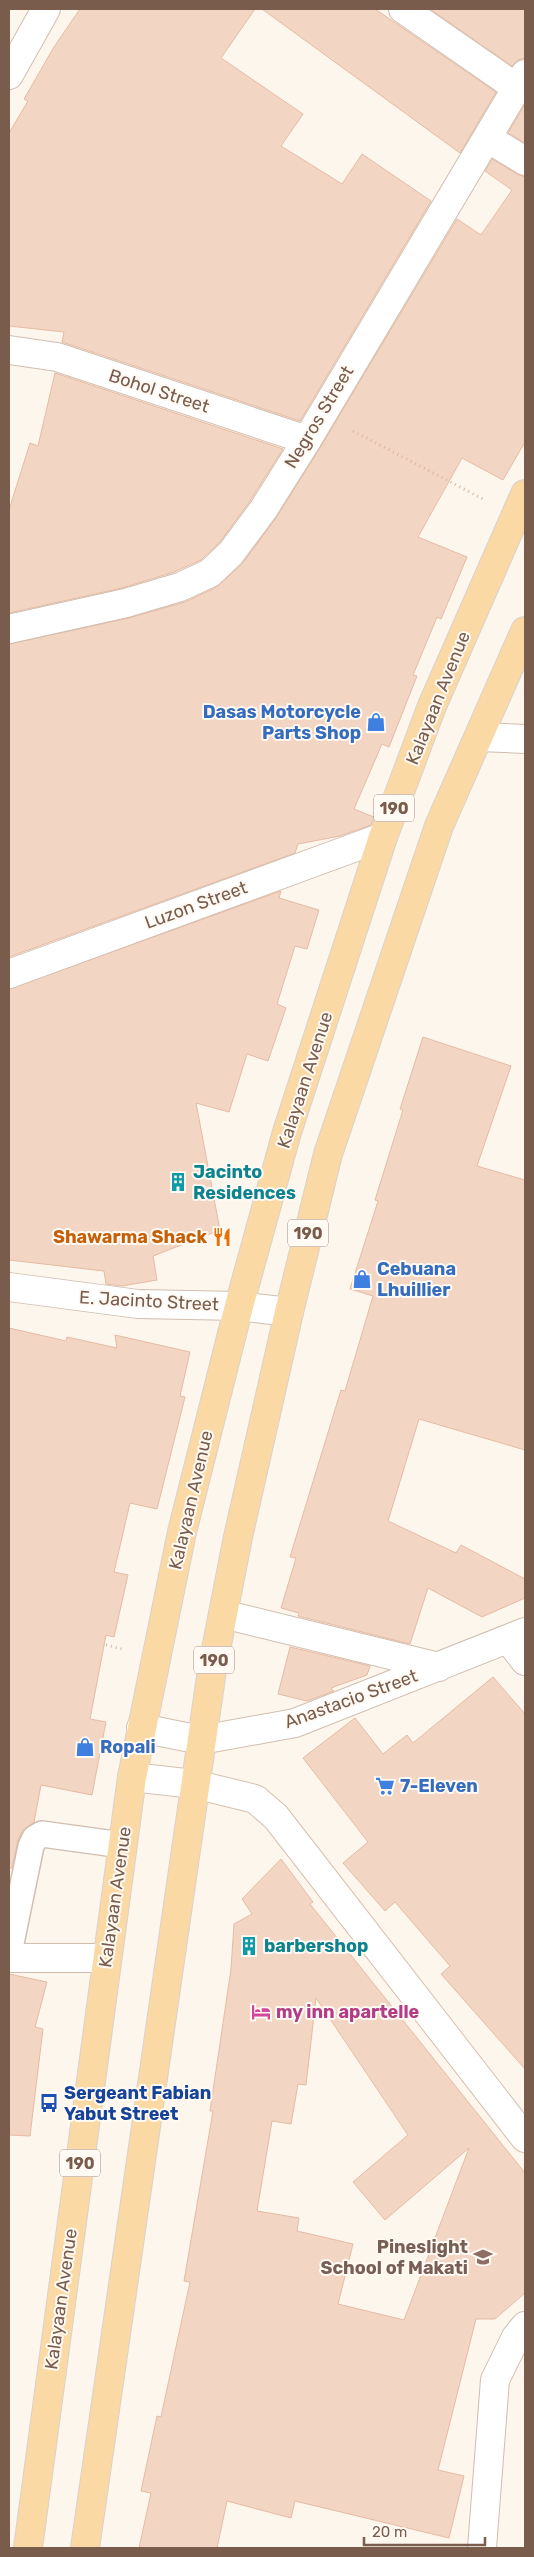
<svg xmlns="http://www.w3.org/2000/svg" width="534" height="2557" font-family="Rubik,sans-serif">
	<rect width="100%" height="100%" fill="#fdf6ec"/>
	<path fill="#f3d5c3" stroke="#e6bba3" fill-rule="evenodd" d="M 80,9 L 255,9 L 221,58 L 303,114 L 281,146 L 342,184 L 362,154 L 431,201 L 300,421 L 62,342 L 64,332 L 9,326 L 9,133 L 28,101 L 24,99 L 54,47 Z
		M 262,9 L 375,9 L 496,92 L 460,153 Z
		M 430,9 L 525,9 L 525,58 L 518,60 L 512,66 Z
		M 525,104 L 525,143 L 508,133 Z
		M 492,159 L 517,174 L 525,177 L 525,442 L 503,480 L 462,458 L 418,537 L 467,557 L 441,619 L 437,617 L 413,675 L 417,676 L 389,747 L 382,744 L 354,809 L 374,817 L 371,825 L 340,836 L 298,844 L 295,853 L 9,957 L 9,644 L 129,618 L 185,602 L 217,587 L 242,564 L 276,518 L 320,448 L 457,219 L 481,235 L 512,190 L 485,171 Z
		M 55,373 L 283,449 L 250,501 L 219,543 L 201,560 L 174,572 L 122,588 L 9,613 L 9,510 L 30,443 L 38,446 Z
		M 281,891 L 279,898 L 319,910 L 307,949 L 295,946 L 277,1004 L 286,1008 L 268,1061 L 247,1054 L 229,1112 L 196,1103 L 220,1230 L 153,1256 L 157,1280 L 122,1286 L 106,1284 L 104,1271 L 9,1260 L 9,989 Z
		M 423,1037 L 511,1066 L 477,1166 L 525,1180 L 525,1450 L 419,1419 L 388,1521 L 456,1553 L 461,1545 L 525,1579 L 525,1598 L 482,1617 L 428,1588 L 410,1644 L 298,1616 L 299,1613 L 281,1608 L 296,1558 L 290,1557 L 341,1390 L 345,1391 L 373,1296 L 350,1289 L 378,1201 L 375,1200 L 403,1110 L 400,1109 Z
		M 9,1328 L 66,1341 L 67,1337 L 117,1348 L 115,1335 L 190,1352 L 180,1396 L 185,1397 L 157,1509 L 130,1503 L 114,1572 L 128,1575 L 114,1637 L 106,1635 L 90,1719 L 106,1722 L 92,1795 L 41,1785 L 34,1822 L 22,1831 L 18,1840 L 12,1868 L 9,1868 Z
		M 290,1647 L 370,1666 L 367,1675 L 331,1688 L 334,1691 L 307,1701 L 278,1694 Z
		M 493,1677 L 525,1714 L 525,2069 L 441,1974 L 450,1966 L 395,1902 L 385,1911 L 343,1863 L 368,1842 L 303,1758 L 355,1718 L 383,1754 L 407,1735 L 413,1743 Z
		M 281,1859 L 313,1902 L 310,1904 L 525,2173 L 525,2293 L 495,2319 L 476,2319 L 438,2470 L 464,2476 L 449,2538 L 295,2501 L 291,2518 L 227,2501 L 217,2548 L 139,2548 L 151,2493 L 141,2491 L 157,2416 L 161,2417 L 190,2282 L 184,2281 L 213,2111 L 210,2111 L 231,1969 L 234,1924 L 252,1914 L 242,1899 ZM 316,1998 L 408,2135 L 353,2182 L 385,2220 L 469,2148 L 404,2320 L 338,2304 L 353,2244 L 297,2231 L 299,2218 L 257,2211 L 272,2121 L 291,2124 L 298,2084 L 306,2085 Z
		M 9,1974 L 47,1982 L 35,2027 L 43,2029 L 30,2136 L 9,2135 Z"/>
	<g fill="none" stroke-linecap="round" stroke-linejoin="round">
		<g stroke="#d1beb0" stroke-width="28">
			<path id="lane" d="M 9,1953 L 31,1846 L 35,1838 L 42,1834 L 122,1845"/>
		</g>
		<g stroke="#d1beb0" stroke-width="30">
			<path id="street" d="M 403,9 L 517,88
				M 9,75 L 46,9
				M 487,138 L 525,161
				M 9,350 L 57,357 L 307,440
				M 9,629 L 126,603 L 180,587 L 210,573 L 231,553 L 263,510 L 307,440 L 525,74
				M 479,737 L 525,739
				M 9,974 L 383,837
				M 9,1287 L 138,1304 L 239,1306 L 289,1312
				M 223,1614 L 439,1667
				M 508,1639 L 525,1661
				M 141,1728 L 201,1740 L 295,1723 L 525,1632
				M 9,1958 L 107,1958
				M 482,2548 L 495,2380 L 516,2337 L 525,2326"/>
		</g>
		<g stroke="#d6c0b0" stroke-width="30">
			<path id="secondary" d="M 132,1777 L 194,1784 L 255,1799 L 276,1817 L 525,2138"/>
		</g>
		<g stroke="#dad1cd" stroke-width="30">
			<path id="primary" d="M 28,2548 L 132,1777 L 182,1532 L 239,1306 L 287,1132 L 383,837 L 432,706 L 525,494
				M 85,2548 L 212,1670 L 238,1537 L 289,1312 L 328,1154 L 439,826 L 525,631"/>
		</g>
		<path stroke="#d9b8a5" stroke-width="3" stroke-dasharray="1 4" stroke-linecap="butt" d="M 353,431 L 485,500
			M 106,1645 L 122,1649"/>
		<use href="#lane" stroke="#fff" stroke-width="25"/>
		<use href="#street" stroke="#fff" stroke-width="28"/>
		<use href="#secondary" stroke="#fff" stroke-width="28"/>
		<use href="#primary" stroke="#fbd9a5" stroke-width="28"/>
	</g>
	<defs>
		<g id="shop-bare" transform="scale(1.5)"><path d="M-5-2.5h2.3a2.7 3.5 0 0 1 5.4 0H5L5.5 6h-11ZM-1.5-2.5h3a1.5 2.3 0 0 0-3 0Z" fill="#3f7fe0" stroke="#fffaf3" stroke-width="2.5" paint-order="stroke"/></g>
		<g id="building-bare" transform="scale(1.5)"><path d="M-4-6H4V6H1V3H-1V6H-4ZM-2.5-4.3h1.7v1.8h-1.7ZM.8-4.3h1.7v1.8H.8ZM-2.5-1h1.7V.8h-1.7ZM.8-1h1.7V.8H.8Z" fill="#0f9aa8" stroke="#fffaf3" stroke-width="2.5" paint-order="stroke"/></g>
		<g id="restaurant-bare" transform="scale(1.5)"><path d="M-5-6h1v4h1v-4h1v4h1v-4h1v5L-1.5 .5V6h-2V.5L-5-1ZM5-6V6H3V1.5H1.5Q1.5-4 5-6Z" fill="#e8710a" stroke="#fffaf3" stroke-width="2.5" paint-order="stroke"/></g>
		<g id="supermarket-bare" transform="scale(1.5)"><path d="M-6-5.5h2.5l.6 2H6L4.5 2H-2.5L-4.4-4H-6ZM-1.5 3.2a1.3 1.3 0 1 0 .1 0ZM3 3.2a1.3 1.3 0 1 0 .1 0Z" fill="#3f7fe0" stroke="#fffaf3" stroke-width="2.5" paint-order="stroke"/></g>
		<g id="hotel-bare" transform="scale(1.5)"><path d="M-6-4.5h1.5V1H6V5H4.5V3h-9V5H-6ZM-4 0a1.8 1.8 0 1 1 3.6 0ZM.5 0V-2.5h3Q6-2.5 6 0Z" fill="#d1479c" stroke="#fffaf3" stroke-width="2.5" paint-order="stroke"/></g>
		<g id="bus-bare" transform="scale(1.5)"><path d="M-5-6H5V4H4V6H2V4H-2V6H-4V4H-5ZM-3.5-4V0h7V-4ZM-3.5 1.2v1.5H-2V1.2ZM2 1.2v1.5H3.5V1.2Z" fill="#1a4fb4" stroke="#fffaf3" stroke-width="2.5" paint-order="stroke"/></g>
		<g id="school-bare" transform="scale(1.5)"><path d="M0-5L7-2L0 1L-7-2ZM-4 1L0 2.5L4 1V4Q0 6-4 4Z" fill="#8d6e63" stroke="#fffaf3" stroke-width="2.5" paint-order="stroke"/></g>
	</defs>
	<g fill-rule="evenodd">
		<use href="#shop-bare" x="376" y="722"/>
		<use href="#building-bare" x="178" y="1182"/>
		<use href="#restaurant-bare" x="222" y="1237"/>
		<use href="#shop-bare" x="362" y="1279"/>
		<use href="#shop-bare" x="85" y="1747"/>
		<use href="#supermarket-bare" x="385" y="1786"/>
		<use href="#building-bare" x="249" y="1946"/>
		<use href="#hotel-bare" x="261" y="2012"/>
		<use href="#bus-bare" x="49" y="2103"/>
		<use href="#school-bare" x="483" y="2257"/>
	</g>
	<g text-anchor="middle" stroke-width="4" stroke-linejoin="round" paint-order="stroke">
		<g fill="#fffaf3" stroke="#a28b7f" stroke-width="1">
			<rect x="374" y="794.5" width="40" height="27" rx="4"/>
			<rect x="288" y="1219.5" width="40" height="27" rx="4"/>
			<rect x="194" y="1646.5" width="40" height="27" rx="4"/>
			<rect x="60" y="2149.5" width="40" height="27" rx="4"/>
		</g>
		<g font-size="16" font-weight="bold" fill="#7a5c4d">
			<text x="394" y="814">190</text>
			<text x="308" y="1239">190</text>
			<text x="214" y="1666">190</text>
			<text x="80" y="2169">190</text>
		</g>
		<g font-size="18" fill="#7a5c4d" stroke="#fffaf3">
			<text transform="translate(159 391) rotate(18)" y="6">Bohol Street</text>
			<text transform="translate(319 417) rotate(-59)" y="6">Negros Street</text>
			<text transform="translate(438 698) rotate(-68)" y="6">Kalayaan Avenue</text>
			<text transform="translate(196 905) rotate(-20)" y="6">Luzon Street</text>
			<text transform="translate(305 1080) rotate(-72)" y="6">Kalayaan Avenue</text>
			<text transform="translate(149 1301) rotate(3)" y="6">E. Jacinto Street</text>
			<text transform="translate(191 1500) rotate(-77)" y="6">Kalayaan Avenue</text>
			<text transform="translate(351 1699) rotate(-20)" y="6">Anastacio Street</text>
			<text transform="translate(115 1897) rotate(-82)" y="6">Kalayaan Avenue</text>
			<text transform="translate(61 2299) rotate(-82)" y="6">Kalayaan Avenue</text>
		</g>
		<g font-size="18" font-weight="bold" fill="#366cbe" stroke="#fffaf3" text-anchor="start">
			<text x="361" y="718" text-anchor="end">Dasas Motorcycle<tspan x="361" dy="21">Parts Shop</tspan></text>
			<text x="377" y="1275">Cebuana<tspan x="377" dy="21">Lhuillier</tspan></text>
			<text x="100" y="1753">Ropali</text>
			<text x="400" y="1792">7-Eleven</text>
		</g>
		<g font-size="18" font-weight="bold" fill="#0d838f" stroke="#fffaf3" text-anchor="start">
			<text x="193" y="1178">Jacinto<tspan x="193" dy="21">Residences</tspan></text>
			<text x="264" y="1952">barbershop</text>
		</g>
		<g font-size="18" font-weight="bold" fill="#c56008" stroke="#fffaf3" text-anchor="end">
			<text x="207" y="1243">Shawarma Shack</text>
		</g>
		<g font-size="18" font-weight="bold" fill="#b23c85" stroke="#fffaf3" text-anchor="start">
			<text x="276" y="2018">my inn apartelle</text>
		</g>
		<g font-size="18" font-weight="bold" fill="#164399" stroke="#fffaf3" text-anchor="start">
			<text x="64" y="2099">Sergeant Fabian<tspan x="64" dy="21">Yabut Street</tspan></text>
		</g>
		<g font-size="18" font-weight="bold" fill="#785e54" stroke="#fffaf3" text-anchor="end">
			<text x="468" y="2253">Pineslight<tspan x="468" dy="21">School of Makati</tspan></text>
		</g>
	</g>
	<rect width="534" height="2557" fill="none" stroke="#7a5c4d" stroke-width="20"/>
	<path d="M364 2537v8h121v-8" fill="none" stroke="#7a5c4d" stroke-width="2.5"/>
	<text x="372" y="2537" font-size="15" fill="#7a5c4d" stroke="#fffaf3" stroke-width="4" paint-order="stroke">20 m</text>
</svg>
